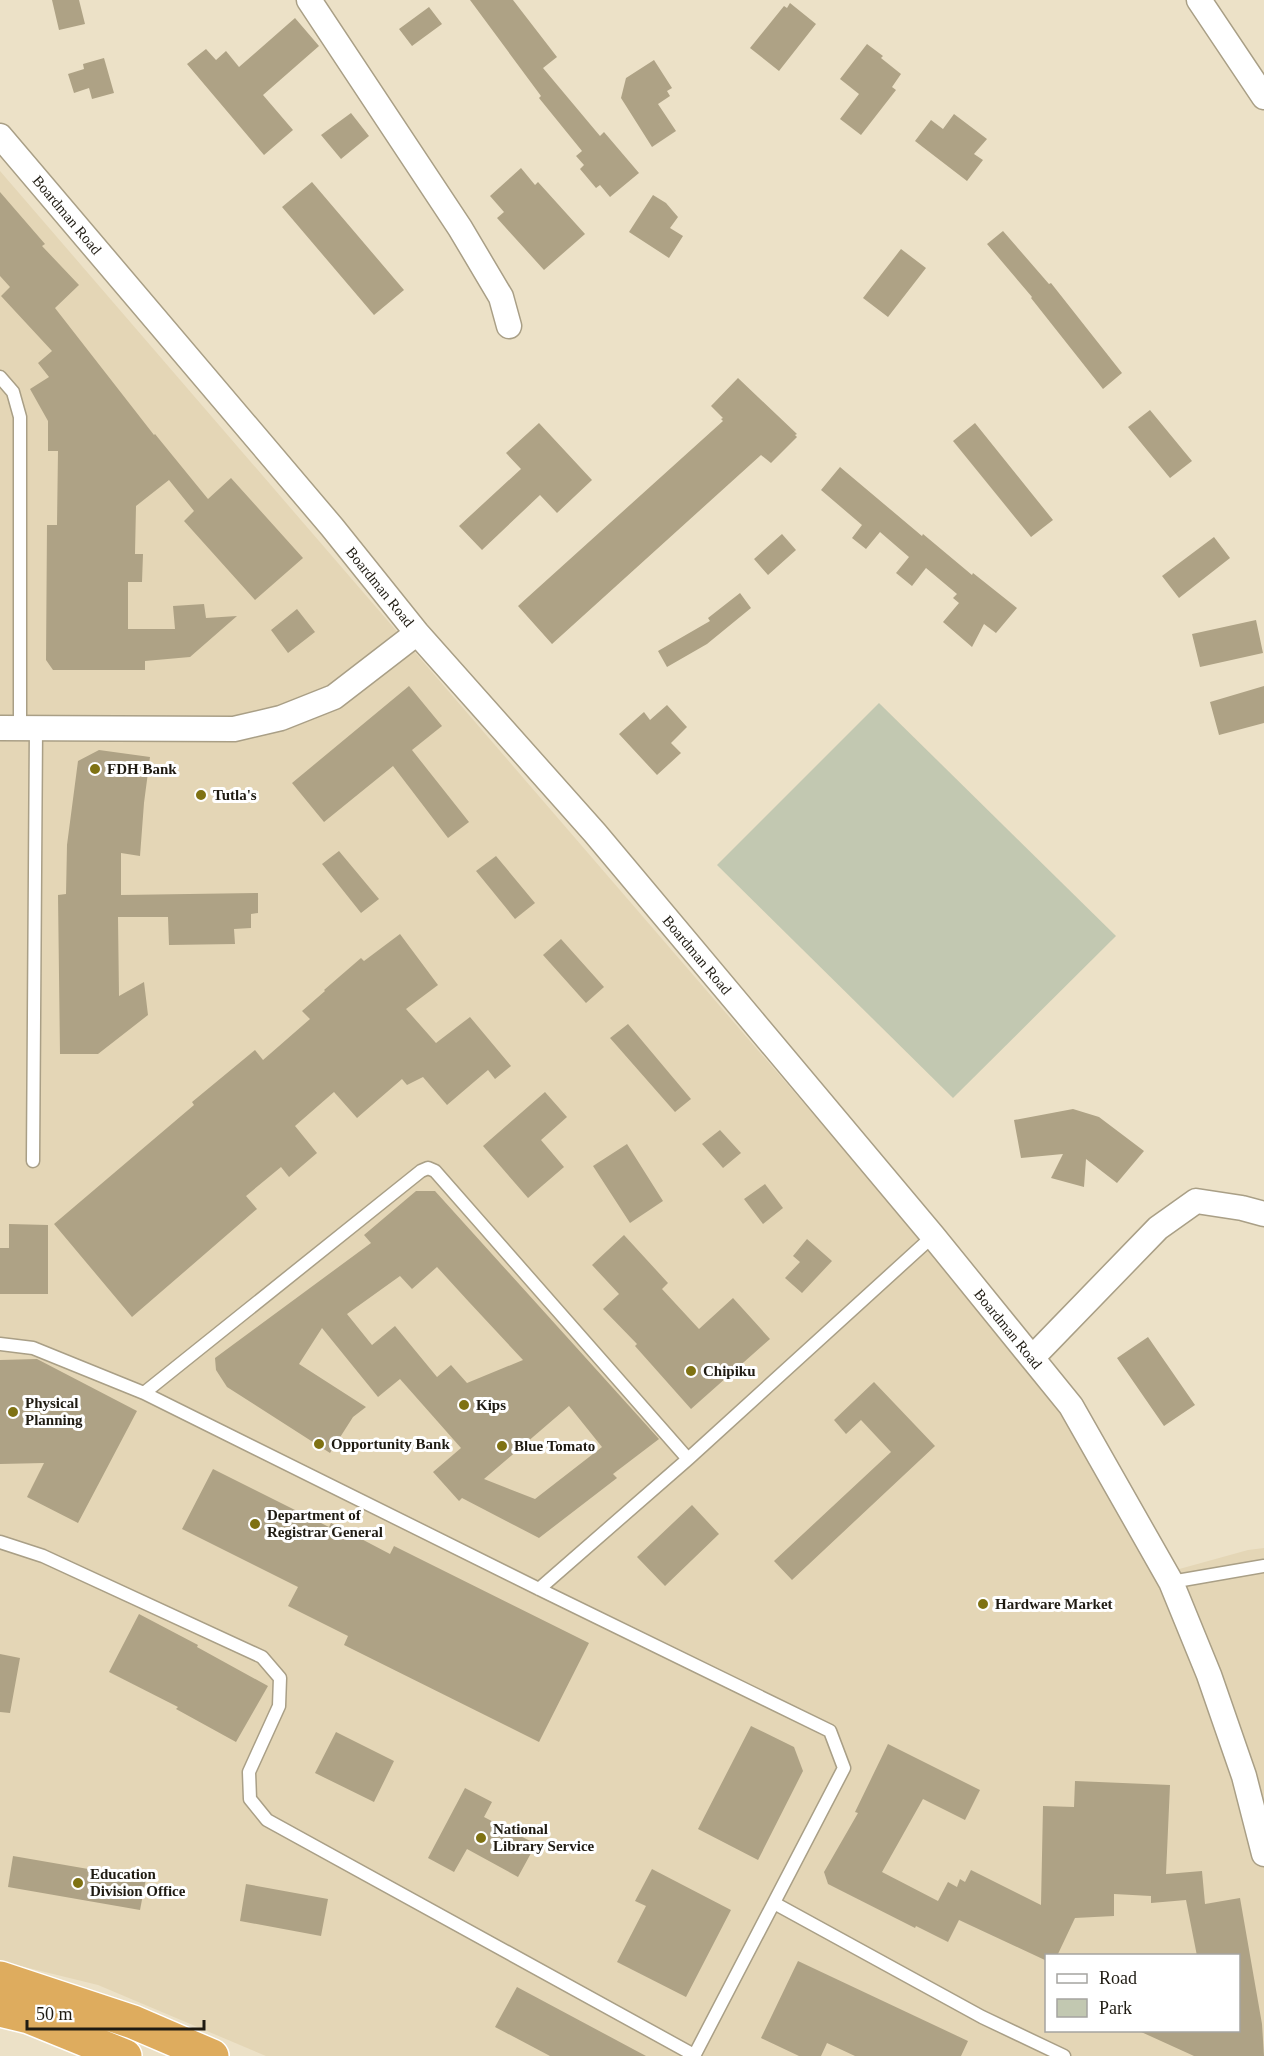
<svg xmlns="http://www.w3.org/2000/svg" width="1264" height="2056" font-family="Georgia,serif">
	<rect width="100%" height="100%" fill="#ece1c7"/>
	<path fill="#e4d6b6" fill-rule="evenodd" d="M 0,171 L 1057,1397 L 1154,1576 L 1248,1550 L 1264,1548 L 1264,2056 L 266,2056 L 98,1985 L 0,1961 ZM 1046,1956 L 1238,1956 L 1238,2030 L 1046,2030 Z"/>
	<path fill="#c2c8b1" d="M 879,703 L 1116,936 L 953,1098 L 717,865 Z"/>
	<path fill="#aea285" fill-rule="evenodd" d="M 52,0 L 79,0 L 85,24 L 59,30 Z
		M 470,0 L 513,0 L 557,57 L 543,68 L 600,136 L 604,132 L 639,173 L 610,197 L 600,185 L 596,188 L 580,169 L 584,165 L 576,156 L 582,151 L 539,98 L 541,96 Z
		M 790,3 L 816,24 L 779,71 L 750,48 L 784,6 L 787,8 Z
		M 429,7 L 442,24 L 412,46 L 399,29 Z
		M 295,18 L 319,46 L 263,95 L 293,130 L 264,155 L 187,64 L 206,49 L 216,60 L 226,51 L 239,67 Z
		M 867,44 L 883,56 L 881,58 L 901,74 L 892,87 L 896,90 L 861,135 L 840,119 L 859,94 L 840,79 Z
		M 104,58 L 114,93 L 92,99 L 89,88 L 74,93 L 68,74 L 84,69 L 83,64 Z
		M 654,60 L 672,88 L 667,91 L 670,96 L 658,104 L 676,131 L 652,147 L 621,98 L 626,78 Z
		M 351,113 L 369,136 L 341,159 L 321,135 Z
		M 954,114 L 987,139 L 974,154 L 983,160 L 967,181 L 915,141 L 931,120 L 943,129 Z
		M 521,168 L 535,185 L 538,182 L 585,234 L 544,270 L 497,218 L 504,212 L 490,196 Z
		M 312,182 L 404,290 L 374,315 L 282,207 Z
		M 0,192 L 45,244 L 42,246 L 79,285 L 55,308 L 154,435 L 155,434 L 208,499 L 231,478 L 303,558 L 255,600 L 184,521 L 194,511 L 169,480 L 136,506 L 135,554 L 143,554 L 142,582 L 128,582 L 128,629 L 175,629 L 173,606 L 204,604 L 206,618 L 237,616 L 190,657 L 145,661 L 145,670 L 53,670 L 46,660 L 47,525 L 57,525 L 58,451 L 48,451 L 48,421 L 30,389 L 49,377 L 38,363 L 52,351 L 1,296 L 10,287 L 0,276 Z
		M 653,195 L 666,203 L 678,217 L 670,228 L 683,236 L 669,258 L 629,232 Z
		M 1003,231 L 1049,284 L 1051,283 L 1122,373 L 1103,389 L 1031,298 L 1032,297 L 987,244 Z
		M 901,249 L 926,268 L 888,317 L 863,298 Z
		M 738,378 L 797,434 L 795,435 L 797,437 L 771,463 L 761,455 L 552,644 L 518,606 L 723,421 L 721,419 L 723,418 L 711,406 Z
		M 1150,410 L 1192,461 L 1170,478 L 1128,427 Z
		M 539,423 L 592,480 L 557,513 L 540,495 L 482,550 L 459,526 L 521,469 L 506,453 Z
		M 975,423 L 1053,520 L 1031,537 L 953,441 Z
		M 840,467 L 922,536 L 923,534 L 972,575 L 973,573 L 1017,608 L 996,633 L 984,624 L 972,647 L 943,622 L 959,603 L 953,598 L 957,594 L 926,568 L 912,586 L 896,573 L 909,557 L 880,532 L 866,549 L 852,538 L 862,525 L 821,490 Z
		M 782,534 L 796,550 L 768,575 L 754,559 Z
		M 1214,537 L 1230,558 L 1179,598 L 1162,576 Z
		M 740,593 L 751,608 L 707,644 L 667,667 L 658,651 L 710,621 L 708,618 Z
		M 297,609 L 315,632 L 288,653 L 271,630 Z
		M 1256,620 L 1263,653 L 1200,667 L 1192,634 Z
		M 409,686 L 442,726 L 412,750 L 469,822 L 448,838 L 393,766 L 324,822 L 292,783 Z
		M 1264,686 L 1264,723 L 1219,735 L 1210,702 Z
		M 667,705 L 687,727 L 671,743 L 681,753 L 657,775 L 619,734 L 644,712 L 650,720 Z
		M 99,750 L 150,757 L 144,803 L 140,856 L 121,853 L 121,895 L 258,893 L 258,913 L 251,914 L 251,928 L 234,929 L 235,944 L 169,945 L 168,917 L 118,917 L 119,996 L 144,982 L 148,1015 L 98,1054 L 60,1054 L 58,895 L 66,894 L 67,845 L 78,761 Z
		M 339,851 L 379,899 L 361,913 L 322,864 Z
		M 496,856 L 535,903 L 515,919 L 476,871 Z
		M 400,934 L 438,985 L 406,1009 L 436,1043 L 470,1017 L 511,1066 L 495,1079 L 488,1070 L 447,1105 L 423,1077 L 407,1085 L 402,1079 L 357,1118 L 334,1092 L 295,1126 L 317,1153 L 289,1177 L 281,1167 L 246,1196 L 257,1209 L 132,1317 L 54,1224 L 194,1105 L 192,1102 L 255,1050 L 263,1060 L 310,1019 L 302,1011 L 325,991 L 324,990 L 361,958 L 364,961 Z
		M 561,939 L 604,987 L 586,1003 L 543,955 Z
		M 628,1024 L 691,1099 L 675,1112 L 610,1038 Z
		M 545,1092 L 567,1117 L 541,1140 L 564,1167 L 528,1198 L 483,1146 Z
		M 1073,1109 L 1099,1117 L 1144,1151 L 1117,1183 L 1086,1159 L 1084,1187 L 1051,1178 L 1063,1154 L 1021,1158 L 1014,1120 Z
		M 720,1130 L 741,1153 L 723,1168 L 702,1144 Z
		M 627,1144 L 663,1201 L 630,1223 L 593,1166 Z
		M 765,1184 L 783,1208 L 763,1224 L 744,1199 Z
		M 416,1191 L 435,1191 L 659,1439 L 613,1474 L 617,1478 L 539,1538 L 462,1498 L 459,1501 L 433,1472 L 461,1448 L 400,1379 L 378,1397 L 322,1328 L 299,1364 L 366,1407 L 353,1417 L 330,1453 L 227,1387 L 216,1370 L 215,1358 L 371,1243 L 364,1235 ZM 437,1267 L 469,1302 L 523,1360 L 467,1383 L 451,1365 L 437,1377 L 395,1326 L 372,1345 L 347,1314 L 400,1276 L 412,1289 ZM 569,1406 L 602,1447 L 535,1499 L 484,1479 Z
		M 9,1224 L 48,1225 L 48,1294 L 0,1294 L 0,1248 L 9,1248 Z
		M 624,1235 L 668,1283 L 662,1289 L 699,1329 L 733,1298 L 770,1339 L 691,1409 L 635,1346 L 637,1344 L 603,1309 L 619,1294 L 592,1265 Z
		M 807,1239 L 832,1261 L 802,1293 L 785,1278 L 800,1262 L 793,1256 Z
		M 1148,1337 L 1195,1405 L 1164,1426 L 1117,1358 Z
		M 37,1359 L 137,1411 L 78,1523 L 27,1497 L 44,1463 L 0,1464 L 0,1360 Z
		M 874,1382 L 935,1446 L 792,1580 L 774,1561 L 891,1452 L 861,1420 L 846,1434 L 834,1420 Z
		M 213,1469 L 329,1527 L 331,1523 L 390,1554 L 394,1546 L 589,1643 L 539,1742 L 344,1645 L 348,1636 L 288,1606 L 298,1587 L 182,1529 Z
		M 692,1505 L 719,1534 L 665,1586 L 637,1557 Z
		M 139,1614 L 198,1645 L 197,1647 L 268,1686 L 236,1742 L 176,1709 L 178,1707 L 109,1672 Z
		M 0,1654 L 20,1658 L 10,1713 L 0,1712 Z
		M 751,1726 L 794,1747 L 803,1771 L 758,1860 L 698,1829 Z
		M 336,1732 L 394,1761 L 374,1802 L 315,1773 Z
		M 888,1744 L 980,1790 L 965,1820 L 923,1799 L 882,1872 L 938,1901 L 948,1882 L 957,1887 L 960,1879 L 965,1882 L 971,1870 L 1041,1905 L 1043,1806 L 1074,1807 L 1075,1781 L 1170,1785 L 1166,1874 L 1202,1871 L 1205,1904 L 1240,1898 L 1262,2024 L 1264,2056 L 1194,2056 L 1139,2031 L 1239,2031 L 1239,1956 L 1197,1956 L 1186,1900 L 1151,1903 L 1151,1896 L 1114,1894 L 1114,1916 L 1075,1918 L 1057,1956 L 1047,1956 L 1047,1961 L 959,1920 L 948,1942 L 916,1926 L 915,1928 L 828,1884 L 824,1872 L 858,1813 L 855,1812 Z
		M 465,1788 L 492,1802 L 484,1817 L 536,1844 L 518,1877 L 467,1849 L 454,1872 L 428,1858 Z
		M 13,1856 L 146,1879 L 140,1910 L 8,1887 Z
		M 652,1869 L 731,1910 L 686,1997 L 617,1962 L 646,1906 L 635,1901 Z
		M 246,1884 L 328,1899 L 321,1936 L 240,1921 Z
		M 798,1961 L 968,2041 L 961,2056 L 855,2056 L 827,2043 L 821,2056 L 799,2056 L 761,2038 Z
		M 517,1987 L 646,2056 L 550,2056 L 495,2027 Z"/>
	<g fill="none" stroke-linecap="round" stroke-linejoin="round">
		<g stroke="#a99f86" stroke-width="15">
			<path id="service" d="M 0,377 L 13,392 L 20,417 L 20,728
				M 33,1161 L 36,728
				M 0,1344 L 33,1348 L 144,1393 L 539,1589 L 830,1731 L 844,1768 L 694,2056
				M 144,1393 L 421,1171 L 428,1168 L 435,1171 L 688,1459
				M 0,1542 L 43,1556 L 262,1657 L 280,1678 L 279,1706 L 249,1772 L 250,1799 L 267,1820 L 694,2055
				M 1171,1582 L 1264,1566
				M 539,1589 L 688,1459 L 933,1236
				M 774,1903 L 982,2017 L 1064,2056"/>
		</g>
		<g stroke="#a99f86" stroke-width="27">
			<path id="minor" d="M 309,0 L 460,228 L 501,297 L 509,326
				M 1199,0 L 1264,97
				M 0,136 L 332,527 L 417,633 L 595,833 L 933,1236 L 1071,1406 L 1171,1582 L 1209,1675 L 1244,1776 L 1264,1854
				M 0,728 L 234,729 L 281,718 L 334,697 L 417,633
				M 1032,1358 L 1158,1228 L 1196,1201 L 1242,1208 L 1264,1214"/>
		</g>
		<g stroke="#fff" stroke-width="36">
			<path id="trunk" d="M 0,1978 L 133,2022 L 212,2056
				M 0,2010 L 29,2017 L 125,2056"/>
		</g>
		<use href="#service" stroke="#fff" stroke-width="12"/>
		<use href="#minor" stroke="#fff" stroke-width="24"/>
		<use href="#trunk" stroke="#deac5e" stroke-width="33"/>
	</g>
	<g fill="#7f7213" stroke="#fff" stroke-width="2">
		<circle cx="95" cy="769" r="6"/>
		<circle cx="201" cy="795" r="6"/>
		<circle cx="691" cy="1371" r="6"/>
		<circle cx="464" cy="1405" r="6"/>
		<circle cx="13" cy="1412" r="6"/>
		<circle cx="319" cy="1444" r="6"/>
		<circle cx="502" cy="1446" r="6"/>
		<circle cx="255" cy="1524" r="6"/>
		<circle cx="983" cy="1604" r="6"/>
		<circle cx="481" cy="1838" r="6"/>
		<circle cx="78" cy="1883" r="6"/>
	</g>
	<g text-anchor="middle" stroke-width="6" stroke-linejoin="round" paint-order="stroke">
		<g font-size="15" fill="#1f1b12" stroke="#fff">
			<text transform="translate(67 215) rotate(50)" y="5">Boardman Road</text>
			<text transform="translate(380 587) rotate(51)" y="5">Boardman Road</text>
			<text transform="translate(697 955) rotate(50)" y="5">Boardman Road</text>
			<text transform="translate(1008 1329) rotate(51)" y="5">Boardman Road</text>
		</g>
		<g font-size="15" font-weight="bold" fill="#1f1b12" stroke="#fff" text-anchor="start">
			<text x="107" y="774">FDH Bank</text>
			<text x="213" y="800">Tutla's</text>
			<text x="703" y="1376">Chipiku</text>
			<text x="25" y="1408">Physical<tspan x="25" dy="17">Planning</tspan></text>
			<text x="476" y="1410">Kips</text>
			<text x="331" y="1449">Opportunity Bank</text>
			<text x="514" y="1451">Blue Tomato</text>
			<text x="267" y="1520">Department of<tspan x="267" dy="17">Registrar General</tspan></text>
			<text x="995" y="1609">Hardware Market</text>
			<text x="493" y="1834">National<tspan x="493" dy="17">Library Service</tspan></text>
			<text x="90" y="1879">Education<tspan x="90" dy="17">Division Office</tspan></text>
		</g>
	</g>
	<rect x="1045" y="1954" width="195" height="78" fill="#ffffff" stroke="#a5a4a0" stroke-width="1.5"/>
	<rect x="1057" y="1974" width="30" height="9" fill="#ffffff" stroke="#a5a4a0" stroke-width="1.5"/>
	<text x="1099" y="1984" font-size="18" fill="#1f1b12">Road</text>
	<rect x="1057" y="1999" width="30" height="18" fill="#c2c8b1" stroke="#a5a4a0" stroke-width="1.5"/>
	<text x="1099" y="2014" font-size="18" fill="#1f1b12">Park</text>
	<path d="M27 2020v9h177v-9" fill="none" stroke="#1f1b12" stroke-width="3"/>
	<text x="36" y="2020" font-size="18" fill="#1f1b12" stroke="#ffffff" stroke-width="4.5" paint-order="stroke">50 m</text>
</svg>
